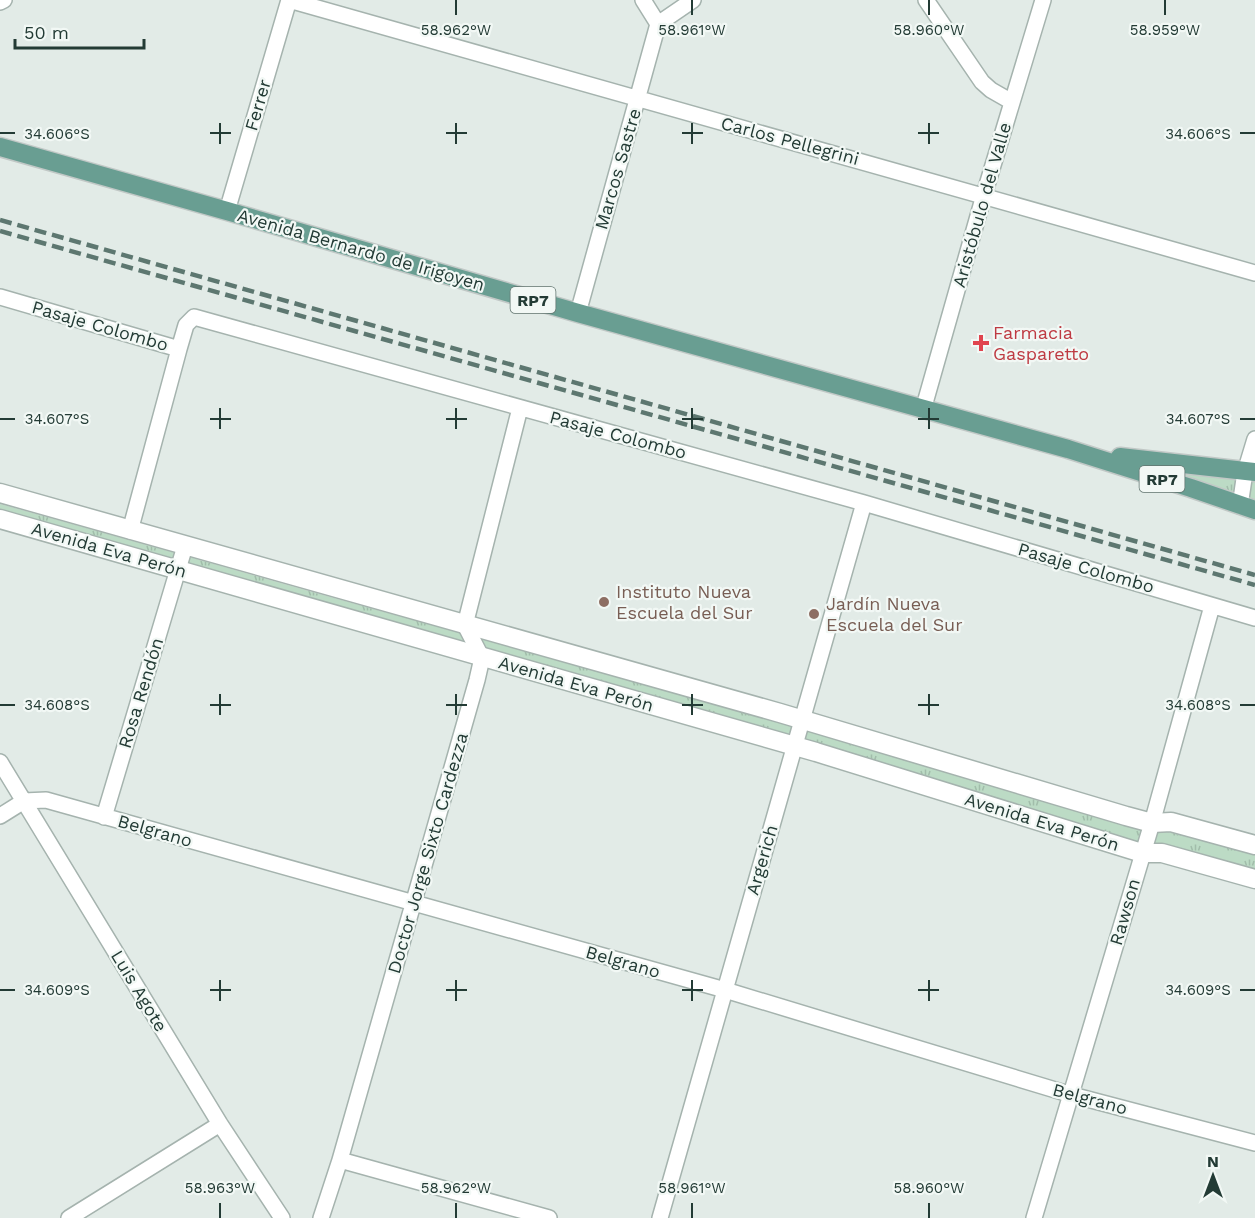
<svg xmlns="http://www.w3.org/2000/svg" width="1255" height="1218" font-family="'Work Sans',sans-serif">
	<defs>
		<pattern id="park-tufts" width="24" height="20" patternUnits="userSpaceOnUse" patternTransform="scale(1.5)"><rect width="24" height="20" fill="#bcdbc5"/><path d="M3 7l-1-3M5 7V3M7 7l1-3M15 17l-1-3M17 17v-4M19 17l1-3" fill="none" stroke="#a1bdaa"/></pattern>
	</defs>
	<rect width="100%" height="100%" fill="#e2ebe7"/>
	<path fill="url(#park-tufts)" d="M 1144,460 L 1255,472 L 1255,510 L 1240,506 Z
		M 0,504 C 170,550 339,602 510,645 L 1120,819 L 1255,855 L 1255,874 L 1112,838 L 0,515 Z"/>
	<g fill="none" stroke-linecap="round" stroke-linejoin="round">
		<g stroke="#a5b3ae" stroke-width="18">
			<path id="minor" d="M 289,0 C 611,92 934,180 1255,273
				M 643,0 L 658,24
				M 926,0 L 982,82 L 991,90 L 1012,102
				M 0,2 L 4,0
				M 658,24 L 693,0
				M 227,211 L 289,0
				M 0,297 L 179,349 L 186,325 L 194,317 L 864,503 L 1255,618
				M 578,313 L 658,24
				M 923,410 L 984,195 L 1043,0
				M 1240,506 L 1245,472 L 1255,439
				M 130,531 L 179,349
				M 0,762 L 220,1124 L 282,1218
				M 0,816 L 24,801 L 46,800 L 725,990 L 1072,1095 L 1255,1143
				M 104,817 L 185,546
				M 340,1160 L 549,1218
				M 69,1218 L 220,1124
				M 321,1218 L 340,1160 L 477,680 L 482,658 L 465,625 L 520,408
				M 660,1218 L 864,503
				M 1034,1218 L 1152,823 L 1212,606"/>
		</g>
		<g stroke="#a5b3ae" stroke-width="21">
			<path id="tertiary" d="M 0,493 L 780,713 L 1126,816 L 1152,823 L 1171,822 L 1255,845
				M 0,519 L 816,752 L 1142,853 L 1162,853 L 1255,879"/>
		</g>
		<g stroke="#c1c8c6" stroke-width="21">
			<path id="primary" d="M 0,147 L 227,211 L 578,313 L 1068,449 L 1191,488 L 1255,510
				M 1120,457 L 1255,472"/>
		</g>
		<use href="#minor" stroke="#fff" stroke-width="15"/>
		<use href="#tertiary" stroke="#fff" stroke-width="18"/>
		<use href="#primary" stroke="#699e92" stroke-width="18"/>
		<path stroke="#5d7770" stroke-width="4.5" stroke-dasharray="12 6" stroke-linecap="butt" d="M 0,220 L 1255,575
			M 0,231 L 1255,585"/>
	</g>
	<path fill="none" stroke="#233b35" stroke-width="2" d="M 456,0 L 456,15M 692,0 L 692,15M 929,0 L 929,15M 1165,0 L 1165,15M 220,123 L 220,144M 456,123 L 456,144M 692,123 L 692,144M 929,123 L 929,144M 0,133 L 15,133M 210,133 L 231,133M 446,133 L 467,133M 682,133 L 703,133M 918,133 L 939,133M 1240,133 L 1255,133M 220,408 L 220,429M 456,408 L 456,429M 692,408 L 692,429M 929,408 L 929,429M 0,419 L 15,419M 210,419 L 231,419M 446,419 L 467,419M 682,419 L 703,419M 918,419 L 939,419M 1240,419 L 1255,419M 220,694 L 220,715M 456,694 L 456,715M 692,694 L 692,715M 929,694 L 929,715M 0,705 L 15,705M 210,705 L 231,705M 446,705 L 467,705M 682,705 L 703,705M 918,705 L 939,705M 1240,705 L 1255,705M 220,980 L 220,1001M 456,980 L 456,1001M 692,980 L 692,1001M 929,980 L 929,1001M 0,990 L 15,990M 210,990 L 231,990M 446,990 L 467,990M 682,990 L 703,990M 918,990 L 939,990M 1240,990 L 1255,990M 220,1203 L 220,1218M 456,1203 L 456,1218M 692,1203 L 692,1218M 929,1203 L 929,1218"/>
	<path fill="#e0444e" stroke="#f2f8f5" stroke-width="2" d="M978 334h6v6h6v6h-6v6h-6v-6h-6v-6h6z"/>
	<g fill="#8d6e63" stroke="#f2f8f5" stroke-width="2">
		<circle cx="604" cy="602" r="6"/>
		<circle cx="814" cy="614" r="6"/>
	</g>
	<g text-anchor="middle" stroke-width="4.5" stroke-linejoin="round" paint-order="stroke">
		<g fill="#f2f8f5" stroke="#61746f" stroke-width="1.5">
			<rect x="510.5" y="287" width="45" height="26" rx="4.5"/>
			<rect x="1139.5" y="466" width="45" height="26" rx="4.5"/>
		</g>
		<g font-size="16" font-weight="bold" fill="#233b35">
			<text x="533" y="306">RP7</text>
			<text x="1162" y="485">RP7</text>
		</g>
		<g font-size="18" fill="#233b35" stroke="#f2f8f5">
			<text transform="translate(258 105) rotate(-74)" y="6">Ferrer</text>
			<text transform="translate(790 141) rotate(15)" y="6">Carlos Pellegrini</text>
			<text transform="translate(618 169) rotate(-74)" y="6">Marcos Sastre</text>
			<text transform="translate(982 205) rotate(-74)" y="6">Aristóbulo del Valle</text>
			<text transform="translate(361 250) rotate(16)" y="6">Avenida Bernardo de Irigoyen</text>
			<text transform="translate(100 326) rotate(16)" y="6">Pasaje Colombo</text>
			<text transform="translate(618 435) rotate(15)" y="6">Pasaje Colombo</text>
			<text transform="translate(109 550) rotate(16)" y="6">Avenida Eva Perón</text>
			<text transform="translate(1086 568) rotate(16)" y="6">Pasaje Colombo</text>
			<text transform="translate(576 684) rotate(16)" y="6">Avenida Eva Perón</text>
			<text transform="translate(141 693) rotate(-73)" y="6">Rosa Rendón</text>
			<text transform="translate(1042 822) rotate(17)" y="6">Avenida Eva Perón</text>
			<text transform="translate(155 831) rotate(16)" y="6">Belgrano</text>
			<text transform="translate(428 853) rotate(-74)" y="6">Doctor Jorge Sixto Cardezza</text>
			<text transform="translate(762 860) rotate(-74)" y="6">Argerich</text>
			<text transform="translate(1125 912) rotate(-74)" y="6">Rawson</text>
			<text transform="translate(623 962) rotate(16)" y="6">Belgrano</text>
			<text transform="translate(139 991) rotate(59)" y="6">Luis Agote</text>
			<text transform="translate(1090 1099) rotate(15)" y="6">Belgrano</text>
		</g>
		<g font-size="18" fill="#be3a42" stroke="#f2f8f5" text-anchor="start">
			<text x="993" y="339">Farmacia<tspan x="993" dy="21">Gasparetto</tspan></text>
		</g>
		<g font-size="18" fill="#785e54" stroke="#f2f8f5" text-anchor="start">
			<text x="616" y="598">Instituto Nueva<tspan x="616" dy="21">Escuela del Sur</tspan></text>
			<text x="826" y="610">Jardín Nueva<tspan x="826" dy="21">Escuela del Sur</tspan></text>
		</g>
	</g>
	<g font-size="15" text-anchor="middle" fill="#233b35" stroke="#f2f8f5" stroke-width="4.5" stroke-linejoin="round" paint-order="stroke">
		<text x="456" y="35">58.962°W</text>
		<text x="692" y="35">58.961°W</text>
		<text x="929" y="35">58.960°W</text>
		<text x="1165" y="35">58.959°W</text>
		<text x="57" y="139">34.606°S</text>
		<text x="1198" y="139">34.606°S</text>
		<text x="57" y="424">34.607°S</text>
		<text x="1198" y="424">34.607°S</text>
		<text x="57" y="710">34.608°S</text>
		<text x="1198" y="710">34.608°S</text>
		<text x="57" y="995">34.609°S</text>
		<text x="1198" y="995">34.609°S</text>
		<text x="220" y="1193">58.963°W</text>
		<text x="456" y="1193">58.962°W</text>
		<text x="692" y="1193">58.961°W</text>
		<text x="929" y="1193">58.960°W</text>
	</g>
	<g transform="translate(1213 1176)" stroke="#f2f8f5" stroke-width="4.5" paint-order="stroke">
	<path d="M0-4.5L10 22L0 15L-10 22Z" fill="#233b35"/>
	<text y="-9" font-size="16" font-weight="bold" text-anchor="middle" fill="#233b35">N</text>
	</g>
	<path d="M15 39v9h129v-9" fill="none" stroke="#233b35" stroke-width="3"/>
	<text x="24" y="39" font-size="18" fill="#233b35" stroke="#f2f8f5" stroke-width="4.5" paint-order="stroke">50 m</text>
</svg>
